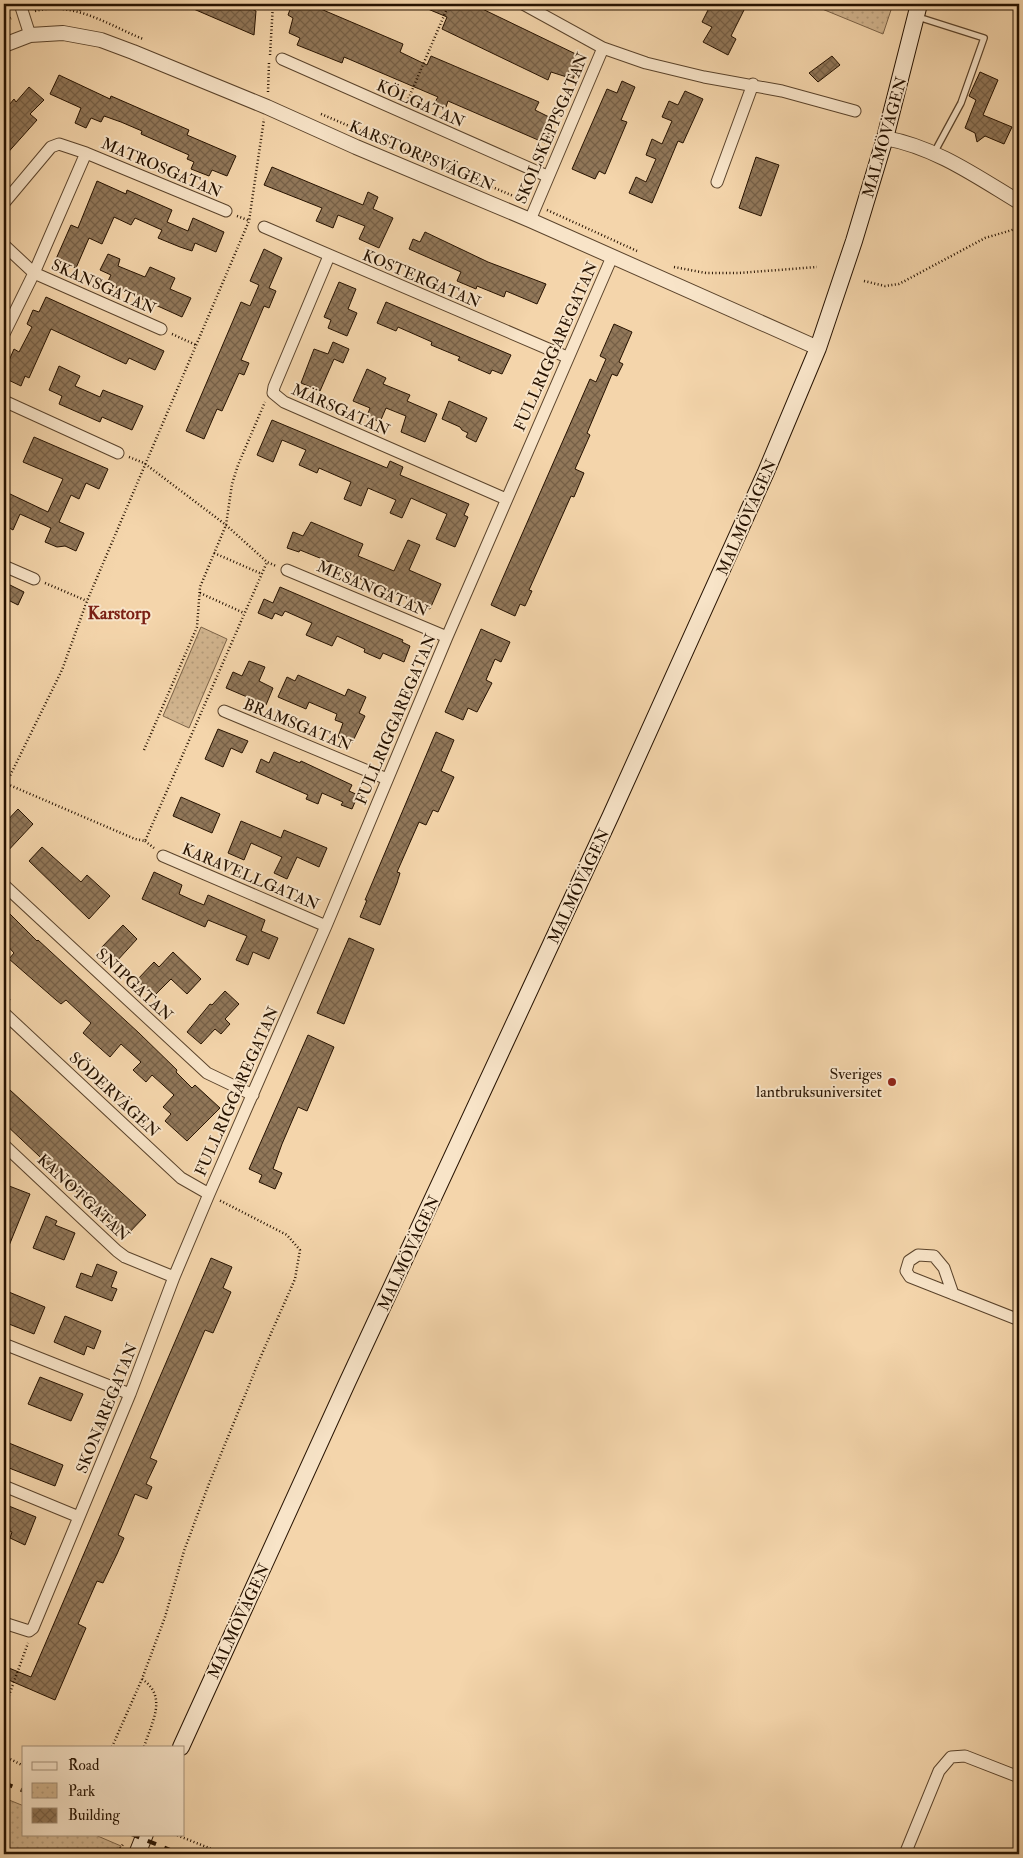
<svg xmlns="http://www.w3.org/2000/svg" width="1023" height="1858" font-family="'IM FELL Double Pica',serif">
	<defs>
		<pattern id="park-dots" width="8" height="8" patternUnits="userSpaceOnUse" patternTransform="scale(1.25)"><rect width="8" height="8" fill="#d1b48e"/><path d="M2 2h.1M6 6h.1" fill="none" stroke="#b39a79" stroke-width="1.8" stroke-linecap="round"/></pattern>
		<pattern id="building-cross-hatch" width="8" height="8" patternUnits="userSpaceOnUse" patternTransform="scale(1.25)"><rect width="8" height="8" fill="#917759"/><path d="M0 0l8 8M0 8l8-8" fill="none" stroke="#766047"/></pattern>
	</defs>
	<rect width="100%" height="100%" fill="#f4d5ab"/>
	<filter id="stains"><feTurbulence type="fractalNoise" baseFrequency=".004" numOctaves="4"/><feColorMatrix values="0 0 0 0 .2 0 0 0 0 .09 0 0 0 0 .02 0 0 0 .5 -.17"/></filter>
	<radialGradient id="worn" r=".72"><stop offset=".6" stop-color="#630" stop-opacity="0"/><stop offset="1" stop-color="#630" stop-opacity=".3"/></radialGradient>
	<path fill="url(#park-dots)" stroke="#7c6347" d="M 810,4 L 893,4 L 883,34 Z
		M 201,627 L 227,639 L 189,728 L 163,716 Z
		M 4,1798 L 24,1806 L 24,1834 L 93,1834 L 121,1846 L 118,1854 L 4,1854 Z"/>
	<path fill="url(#building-cross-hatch)" stroke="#261200" d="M 182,4 L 252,4 L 250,8 L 256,11 L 254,35 Z
		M 292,4 L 309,4 L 403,44 L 400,52 L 427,65 L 431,56 L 539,102 L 535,110 L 555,120 L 545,143 L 448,101 L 446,107 L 435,102 L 438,97 L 344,57 L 342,63 L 297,45 L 300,38 L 289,33 L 293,18 L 288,15 Z
		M 416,4 L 472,4 L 582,57 L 573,79 L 551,72 L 548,80 L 442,29 L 447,17 Z
		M 711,4 L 747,4 L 731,36 L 736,39 L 728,55 L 703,42 L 712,27 L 702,22 Z
		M 832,56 L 840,65 L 818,82 L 809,73 Z
		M 980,72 L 998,80 L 983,115 L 1012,127 L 1004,144 L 985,136 L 977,142 L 975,133 L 965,128 L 976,100 L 969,96 Z
		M 59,75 L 110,99 L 111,96 L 189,130 L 187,135 L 236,156 L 227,176 L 212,170 L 209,176 L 191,169 L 194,162 L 187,159 L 189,155 L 141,134 L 142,131 L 121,122 L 104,116 L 101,122 L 91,118 L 86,128 L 75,123 L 81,108 L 50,94 Z
		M 622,81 L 635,87 L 621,120 L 627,122 L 605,174 L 599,171 L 595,179 L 572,169 L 607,89 L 617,93 Z
		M 29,87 L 44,100 L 30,114 L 37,120 L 4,157 L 4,111 L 14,99 L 16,102 Z
		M 685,91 L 703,99 L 683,143 L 678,141 L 652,203 L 629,193 L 636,177 L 646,182 L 656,159 L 646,155 L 652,139 L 662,144 L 672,121 L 662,117 L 669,101 L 678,105 Z
		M 756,157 L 779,165 L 761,216 L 739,208 Z
		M 272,167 L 363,205 L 368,192 L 378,197 L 373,209 L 393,218 L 379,248 L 359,239 L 365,226 L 338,215 L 333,228 L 316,221 L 322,208 L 264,185 Z
		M 97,181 L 126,194 L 127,190 L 172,210 L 167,222 L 188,231 L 193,218 L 224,232 L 216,252 L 195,243 L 192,251 L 180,247 L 158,238 L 162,230 L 135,218 L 131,225 L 114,217 L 102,244 L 89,238 L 76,268 L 56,259 L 71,225 L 78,228 Z
		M 425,232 L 488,262 L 546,284 L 537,304 L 506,291 L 504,297 L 477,286 L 476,289 L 457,281 L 461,272 L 409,249 L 413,239 L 420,242 Z
		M 264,249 L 282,258 L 269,288 L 276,291 L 269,308 L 264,306 L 241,360 L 249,363 L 244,375 L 239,373 L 222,411 L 217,409 L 204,439 L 186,431 L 241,302 L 250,306 L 259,285 L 250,281 Z
		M 108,254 L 120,259 L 118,266 L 145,277 L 150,267 L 175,278 L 170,289 L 191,298 L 182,317 L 107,283 L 111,275 L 100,270 Z
		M 339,282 L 356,289 L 348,309 L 357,313 L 347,336 L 328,328 L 331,320 L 324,317 Z
		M 46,297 L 164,351 L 155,370 L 129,358 L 126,364 L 51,329 L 29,378 L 25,376 L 21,386 L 4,378 L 4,372 L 14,349 L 19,352 L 32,327 L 27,324 L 33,310 L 39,312 Z
		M 386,302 L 511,355 L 502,374 L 492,370 L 490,374 L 458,360 L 460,357 L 431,345 L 432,342 L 398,327 L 396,331 L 377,323 Z
		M 614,324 L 632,332 L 619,362 L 623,364 L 617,376 L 612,374 L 587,433 L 590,435 L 575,469 L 584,473 L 574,497 L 571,496 L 529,590 L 532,591 L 525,606 L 520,604 L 515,616 L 491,605 L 590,379 L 596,382 L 606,359 L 600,356 Z
		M 333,342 L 349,349 L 343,363 L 334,359 L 320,391 L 301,383 L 314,349 L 328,354 Z
		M 59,366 L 80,376 L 75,386 L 100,397 L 103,390 L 143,406 L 132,430 L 102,417 L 100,422 L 59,404 L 62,396 L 49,390 Z
		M 367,369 L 386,378 L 383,384 L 410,395 L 407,401 L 437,414 L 425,442 L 401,432 L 406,416 L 386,408 L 380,422 L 367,416 L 370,408 L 353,401 Z
		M 449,401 L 487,418 L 476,442 L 466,437 L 468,433 L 462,430 L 460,427 L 442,419 Z
		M 272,420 L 387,468 L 390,461 L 403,467 L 400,475 L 469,504 L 464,515 L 468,517 L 455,547 L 436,539 L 447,514 L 411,498 L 402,518 L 390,513 L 396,500 L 368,488 L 361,506 L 344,499 L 351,482 L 319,468 L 317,473 L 299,465 L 306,450 L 282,440 L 273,462 L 257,455 Z
		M 34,437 L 108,469 L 99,489 L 86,483 L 79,499 L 71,495 L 59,522 L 84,533 L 76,551 L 65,546 L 57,547 L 45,542 L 51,528 L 20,514 L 13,530 L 4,525 L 4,503 L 8,493 L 48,512 L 63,479 L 23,462 Z
		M 311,522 L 363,544 L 358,556 L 394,571 L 408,540 L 420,545 L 409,570 L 441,584 L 430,609 L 335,568 L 337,565 L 300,550 L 299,552 L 287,548 L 293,532 L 303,536 Z
		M 4,582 L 24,592 L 18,605 L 4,598 Z
		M 280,587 L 403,640 L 402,642 L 410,646 L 404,662 L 383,653 L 380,659 L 364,652 L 365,649 L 337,636 L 332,646 L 306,635 L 312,623 L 285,611 L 282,616 L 275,613 L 272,619 L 258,613 L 264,599 L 273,603 Z
		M 481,629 L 510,642 L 501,662 L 495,659 L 486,680 L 492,683 L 477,712 L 468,708 L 463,720 L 445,712 Z
		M 249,661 L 265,667 L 259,681 L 273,688 L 266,705 L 226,688 L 233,672 L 242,676 Z
		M 298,675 L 345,696 L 348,689 L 366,697 L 359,713 L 365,716 L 352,743 L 338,737 L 343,723 L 335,720 L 337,714 L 309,702 L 306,709 L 278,697 L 287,677 L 295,681 Z
		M 218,729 L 248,741 L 242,753 L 231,748 L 223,767 L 205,759 Z
		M 436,732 L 454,740 L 441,771 L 454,777 L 438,812 L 433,810 L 426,825 L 419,822 L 397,872 L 400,873 L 397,883 L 380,925 L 360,917 L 367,900 L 365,900 Z
		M 274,752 L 300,763 L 301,761 L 352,785 L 349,791 L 358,795 L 352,809 L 341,805 L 343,802 L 322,793 L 318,804 L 306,799 L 308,795 L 256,772 L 261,759 L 269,763 Z
		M 181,797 L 220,814 L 212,833 L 173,816 Z
		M 18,809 L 33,824 L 4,855 L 4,824 Z
		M 241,821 L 281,838 L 284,830 L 327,848 L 319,867 L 297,857 L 287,879 L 274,873 L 282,857 L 251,843 L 244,860 L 228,853 Z
		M 42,847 L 81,882 L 87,875 L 110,896 L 89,919 L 29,861 Z
		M 154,872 L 182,885 L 179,894 L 192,900 L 204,905 L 208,895 L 265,920 L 261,931 L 278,938 L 269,959 L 253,952 L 248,965 L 236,960 L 247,936 L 208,920 L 205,927 L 142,899 Z
		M 4,908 L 37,941 L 38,940 L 139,1033 L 177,1070 L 176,1072 L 192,1088 L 195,1085 L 220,1108 L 187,1141 L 165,1121 L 171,1114 L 163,1107 L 174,1095 L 152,1075 L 146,1082 L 133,1070 L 141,1062 L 121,1044 L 110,1057 L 83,1033 L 91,1023 L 66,1000 L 61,1004 L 56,1000 L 9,959 L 14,953 L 4,942 Z
		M 123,925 L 137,939 L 116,962 L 101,948 Z
		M 349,938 L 374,949 L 344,1024 L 317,1013 Z
		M 173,952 L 201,979 L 187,994 L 171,979 L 153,997 L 137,980 L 154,962 L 159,967 Z
		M 225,991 L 239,1004 L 225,1019 L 230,1024 L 221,1034 L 215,1029 L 201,1044 L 187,1032 L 210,1004 L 212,1005 Z
		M 308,1035 L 334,1047 L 307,1111 L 298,1107 L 282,1144 L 273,1169 L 282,1173 L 275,1189 L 259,1182 L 262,1175 L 249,1169 Z
		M 10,1090 L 146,1215 L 125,1237 L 4,1123 L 4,1097 Z
		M 4,1184 L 30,1194 L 4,1258 Z
		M 46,1216 L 57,1221 L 55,1225 L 75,1233 L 64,1260 L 33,1248 Z
		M 211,1258 L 232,1267 L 223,1288 L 231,1292 L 213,1333 L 205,1330 L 150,1458 L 157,1461 L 146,1484 L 152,1487 L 147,1499 L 135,1494 L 118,1535 L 124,1538 L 117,1554 L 103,1583 L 97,1581 L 78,1624 L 86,1628 L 55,1700 L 4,1678 L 4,1666 L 31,1677 Z
		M 97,1264 L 117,1272 L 111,1287 L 117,1289 L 112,1301 L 76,1287 L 81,1273 L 92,1277 Z
		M 4,1290 L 45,1307 L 34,1334 L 4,1322 Z
		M 65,1316 L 101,1331 L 94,1349 L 87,1346 L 84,1355 L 54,1342 Z
		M 40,1377 L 83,1394 L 71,1421 L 28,1404 Z
		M 4,1441 L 63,1465 L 55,1486 L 4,1466 Z
		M 4,1504 L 36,1517 L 25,1545 L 10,1538 L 12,1532 L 4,1528 Z"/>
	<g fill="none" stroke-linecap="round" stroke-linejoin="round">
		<g stroke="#5a432b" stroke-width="8">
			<path id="service" d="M 918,17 L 984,38 L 961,103 L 934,153"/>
		</g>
		<g stroke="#5a432b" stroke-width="13">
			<path id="minor" d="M 20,4 L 30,35
				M 523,4 L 603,48 L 646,63 L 704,77 L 782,91 L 855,111
				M 282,59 L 547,176
				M 86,153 L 226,211
				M 717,182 L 753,84
				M 4,203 L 51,147 L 59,144 L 86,153 L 34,273 L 4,334
				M 530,220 L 603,48
				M 264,227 L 567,357
				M 4,245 L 34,273 L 161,329
				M 329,256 L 274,387 L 273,393 L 284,402 L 506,499
				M 4,401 L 118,453
				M 4,566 L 34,579
				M 287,570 L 447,637
				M 224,711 L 387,779
				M 163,856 L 326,926
				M 4,885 L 207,1073 L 253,1095
				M 4,1013 L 181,1178 L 209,1194
				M 4,1145 L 117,1251 L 125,1257 L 174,1277
				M 953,1294 L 944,1268 L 934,1256 L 918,1255 L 909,1261 L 906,1271 L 910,1277 L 1019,1320
				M 4,1344 L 130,1394
				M 4,1486 L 79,1517
				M 4,1623 L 29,1631 L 33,1628 L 130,1394 L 174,1277 L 209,1194 L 326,926 L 447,637 L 612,257
				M 905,1854 L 939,1771 L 951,1757 L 965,1756 L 1019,1777"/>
		</g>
		<g stroke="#5a432b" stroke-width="16">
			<path id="tertiary" d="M 4,45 L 30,35 L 63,33 L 101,40 L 133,52 L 267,107 L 356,147 L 530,220 L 818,348
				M 885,138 C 935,147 976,176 1019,202"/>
		</g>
		<g stroke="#261200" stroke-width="18">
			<path id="secondary" d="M 181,1747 L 347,1383 L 611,815 L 766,472 L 818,348 L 854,241 L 885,138 L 919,4
				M 137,1854 L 145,1834"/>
		</g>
		<path stroke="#261200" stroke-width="2.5" stroke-dasharray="1 2.5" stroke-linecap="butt" d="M 76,4 L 81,11
			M 832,4 L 844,7 L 851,4
			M 35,11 C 75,1 108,25 143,39
			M 4,21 L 11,18
			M 270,55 L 273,4
			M 268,92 L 269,63
			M 407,102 L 449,4
			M 321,114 L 518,198
			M 547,210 L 637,251
			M 237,216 L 250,221
			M 674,267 L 706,273 L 739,273 L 817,267
			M 864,281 L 885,286 L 899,284 L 985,238 L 1019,228
			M 172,334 L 196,345
			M 129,457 L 144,463 L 226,525 L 267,562 L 276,566
			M 214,553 L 262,574
			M 45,583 L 87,601
			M 200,593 L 244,613
			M 144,750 L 197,627 L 200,587 L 226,525 L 232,484 L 238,465 L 265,402
			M 7,784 L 135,839 L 145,841 L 267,562
			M 4,788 L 62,670 L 87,601 L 249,221 L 264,119
			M 145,841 L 154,848
			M 4,995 L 11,1002
			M 142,1679 C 168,1697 152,1721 144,1747
			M 4,1709 L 28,1643
			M 112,1747 L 142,1679 L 165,1617 L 184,1551 L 210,1481 L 261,1356 L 295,1279 L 300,1250 L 287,1235 L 219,1200
			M 4,1756 L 24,1766
			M 174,1834 L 224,1854
			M 116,1854 L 124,1843"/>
		<use href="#service" stroke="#f8e4c8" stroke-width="5.5"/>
		<use href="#minor" stroke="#f8e4c8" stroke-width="11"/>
		<use href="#tertiary" stroke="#f8e4c8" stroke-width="14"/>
		<use href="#secondary" stroke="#f8e4c8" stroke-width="16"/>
		<path stroke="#261200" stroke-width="4" stroke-dasharray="9 9" stroke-linecap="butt" d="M 4,1783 L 24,1791
			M 131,1834 L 180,1854"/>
	</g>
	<circle fill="#8f2418" stroke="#f8e4c8" stroke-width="2" cx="892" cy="1082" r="5"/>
	<g text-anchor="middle" stroke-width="4" stroke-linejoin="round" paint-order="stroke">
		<g font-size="16" fill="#261200" stroke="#f8e4c8">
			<text transform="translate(421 103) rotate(24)" y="6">KÖLGATAN</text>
			<text transform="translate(551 128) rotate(-67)" y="6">SKOLSKEPPSGATAN</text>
			<text transform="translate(884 137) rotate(-74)" y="6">MALMÖVÄGEN</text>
			<text transform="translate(422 155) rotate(23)" y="6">KARSTORPSVÄGEN</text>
			<text transform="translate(162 167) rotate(23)" y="6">MATROSGATAN</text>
			<text transform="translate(422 278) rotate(23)" y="6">KOSTERGATAN</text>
			<text transform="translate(104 286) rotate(24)" y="6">SKANSGATAN</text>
			<text transform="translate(555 346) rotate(-66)" y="6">FULLRIGGAREGATAN</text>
			<text transform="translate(341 409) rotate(24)" y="6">MÄRSGATAN</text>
			<text transform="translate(746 517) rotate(-66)" y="6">MALMÖVÄGEN</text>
			<text transform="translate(373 588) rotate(23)" y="6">MESANGATAN</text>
			<text transform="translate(395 719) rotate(-67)" y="6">FULLRIGGAREGATAN</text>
			<text transform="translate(298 724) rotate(22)" y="6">BRAMSGATAN</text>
			<text transform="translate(251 876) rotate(23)" y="6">KARAVELLGATAN</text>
			<text transform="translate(578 886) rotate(-65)" y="6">MALMÖVÄGEN</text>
			<text transform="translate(135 984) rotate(43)" y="6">SNIPGATAN</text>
			<text transform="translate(236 1091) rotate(-66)" y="6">FULLRIGGAREGATAN</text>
			<text transform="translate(115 1094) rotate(43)" y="6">SÖDERVÄGEN</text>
			<text transform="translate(84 1197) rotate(43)" y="6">KANOTGATAN</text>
			<text transform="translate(408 1253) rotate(-65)" y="6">MALMÖVÄGEN</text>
			<text transform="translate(106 1408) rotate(-68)" y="6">SKONAREGATAN</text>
			<text transform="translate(238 1621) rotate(-65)" y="6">MALMÖVÄGEN</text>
		</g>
		<g font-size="16" fill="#261200" stroke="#f8e4c8" text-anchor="end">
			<text x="882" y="1079">Sveriges<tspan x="882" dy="18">lantbruksuniversitet</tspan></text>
		</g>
		<g font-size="18" font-weight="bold" fill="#7a1f14" stroke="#f8e4c8">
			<text x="119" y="619">Karstorp</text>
		</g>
	</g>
	<rect width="1023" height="1858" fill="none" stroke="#f4d5ab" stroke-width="20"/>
	<rect x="5" y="5" width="1013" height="1848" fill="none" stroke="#261200" stroke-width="2.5"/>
	<rect x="10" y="10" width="1003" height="1838" fill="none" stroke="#261200"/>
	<rect x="22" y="1746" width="162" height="90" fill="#f8e4c8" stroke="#a49078"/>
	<rect x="32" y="1762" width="25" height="8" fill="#f8e4c8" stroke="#a49078"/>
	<text x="68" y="1770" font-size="15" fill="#261200">Road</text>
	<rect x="32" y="1783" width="25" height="15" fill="url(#park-dots)" stroke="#a49078"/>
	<text x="68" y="1796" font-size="15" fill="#261200">Park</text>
	<rect x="32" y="1808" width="25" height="15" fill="url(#building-cross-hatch)" stroke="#a49078"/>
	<text x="68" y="1820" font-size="15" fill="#261200">Building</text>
	<rect width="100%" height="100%" filter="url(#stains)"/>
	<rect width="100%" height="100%" fill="url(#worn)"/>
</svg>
